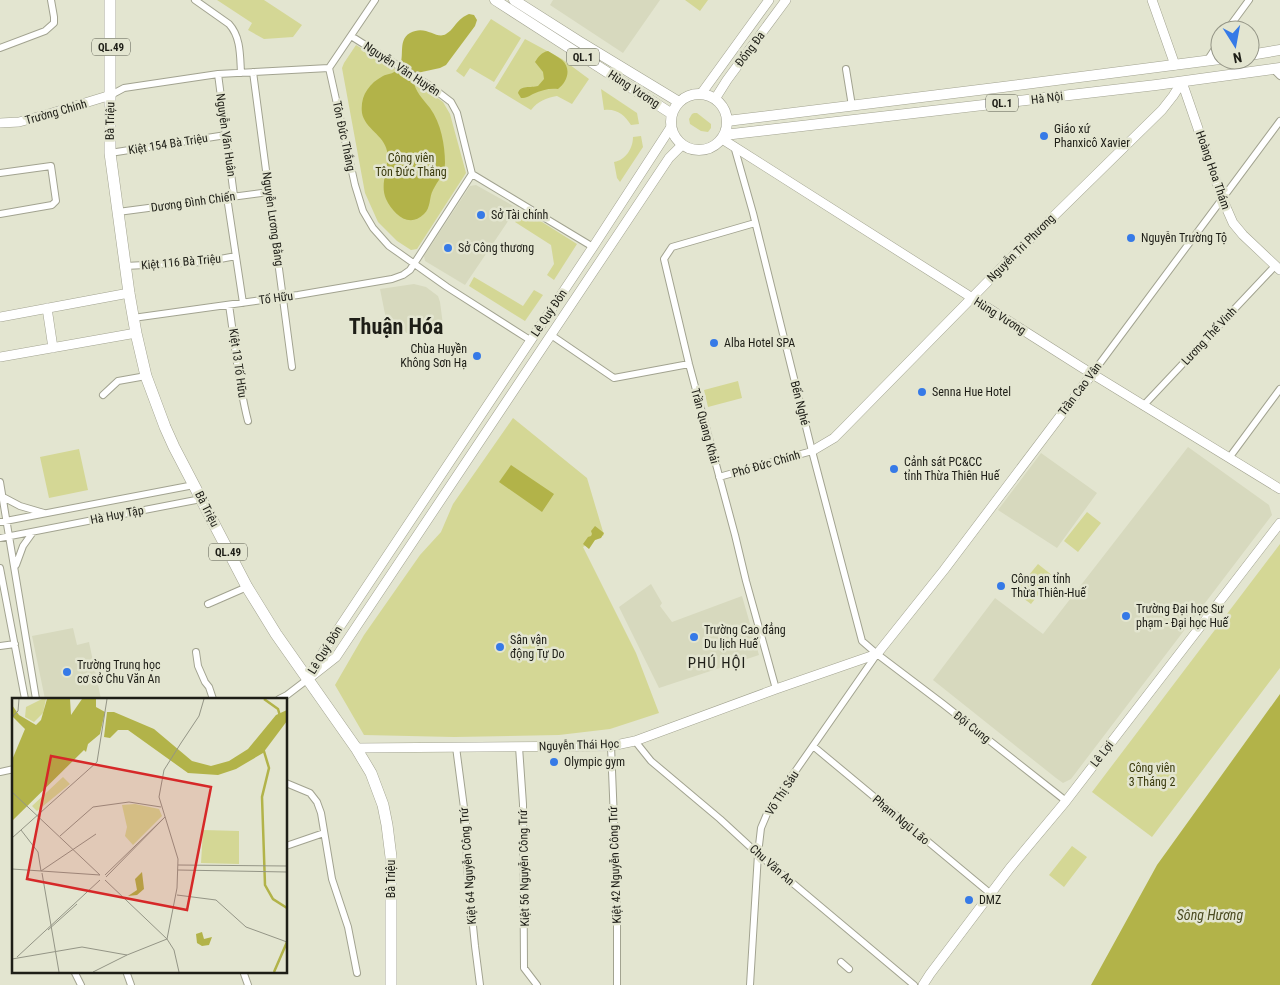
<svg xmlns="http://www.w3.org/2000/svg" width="1280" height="985" font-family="'Roboto Condensed',sans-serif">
	<rect width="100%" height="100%" fill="#e3e5d0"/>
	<path fill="#d7d9be" d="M 553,0 L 660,0 L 623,53 L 550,5 Z
		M 476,185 L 517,208 L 465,285 L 425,261 L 424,256 L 470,186 Z
		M 414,284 L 426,287 L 438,296 L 440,302 L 443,325 L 406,333 L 405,331 L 389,334 L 380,289 Z
		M 1188,447 L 1269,505 L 1272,515 L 1071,779 L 1063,783 L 1056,778 L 933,680 L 995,598 L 1043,634 Z
		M 1041,453 L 1097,493 L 1057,548 L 998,510 Z
		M 651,584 L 662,603 L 660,606 L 672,622 L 742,596 L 759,655 L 659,688 L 619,607 Z
		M 73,628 L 77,645 L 89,642 L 101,699 L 45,699 L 32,636 Z"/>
	<path fill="#d4d795" d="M 217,0 L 264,0 L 302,25 L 293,37 L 264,39 L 248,30 L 252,23 Z
		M 685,0 L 708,0 L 700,11 Z
		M 491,19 L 521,38 L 494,82 L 470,68 L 464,77 L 456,71 Z
		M 525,39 L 562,59 L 589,79 L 572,104 L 557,96 C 546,98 538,101 531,110 L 495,88 Z
		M 356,45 L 414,81 L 443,102 L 450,114 L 466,173 L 417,249 L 411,250 L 397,241 L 378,222 L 365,193 L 342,68 L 344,63 Z
		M 601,89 L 637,113 L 639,124 L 631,125 C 625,115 616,108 604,110 Z
		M 694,113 L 697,113 L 711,124 L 711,128 L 708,132 L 701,131 L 690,124 L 689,119 L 692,114 Z
		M 641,136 L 643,147 L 620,182 L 617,178 L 614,162 C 626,160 633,148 633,137 Z
		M 523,210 L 577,244 L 554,280 L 547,275 L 554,264 L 551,245 L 515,222 Z
		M 474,277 L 523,306 L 534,290 L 543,295 L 525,321 L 469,286 Z
		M 738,381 L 742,398 L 708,407 L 704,390 Z
		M 513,418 L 587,478 L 604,535 L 583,547 L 636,653 L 659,713 L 610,729 L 559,735 L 454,737 L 364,735 L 335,685 L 364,635 L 420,555 L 441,532 L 453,504 Z
		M 79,449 L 88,490 L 49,498 L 40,457 Z
		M 1087,512 L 1101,523 L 1078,552 L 1064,541 Z
		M 1280,544 L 1280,668 L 1152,837 L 1092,792 Z
		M 1038,564 L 1053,576 L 1031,604 L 1015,592 Z
		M 1072,846 L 1087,857 L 1064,887 L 1049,875 Z"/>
	<path fill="#b2b349" d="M 469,14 L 474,15 L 477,20 L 475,26 L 446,65 L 440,68 L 417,73 L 413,79 C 415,92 423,99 430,108 C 441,123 445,145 445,163 C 445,174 438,180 433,190 C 429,197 431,208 424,214 C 409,229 393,214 386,199 C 379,183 390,167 387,151 C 384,135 365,129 362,113 C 360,97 368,84 383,76 C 387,74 393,74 397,70 C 407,60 396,41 410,33 C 426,24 436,40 446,34 C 453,30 456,22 462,18 C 464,16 467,15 469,14 Z
		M 548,51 C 553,54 558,57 562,60 C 572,69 567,82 558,89 C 549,88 542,90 533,94 C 529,96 527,98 521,98 L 518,93 C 520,85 531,88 538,86 L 544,79 L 543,72 L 535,62 C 538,57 542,52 548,51 Z
		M 511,465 L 554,494 L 542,512 L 499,482 Z
		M 595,526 L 604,533 L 601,538 L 595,540 L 589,549 L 583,544 L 588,537 L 591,536 L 592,534 L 591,531 Z
		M 1280,694 L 1280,985 L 1091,985 L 1157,865 Z"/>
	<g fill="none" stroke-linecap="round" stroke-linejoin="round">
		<g stroke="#a2a390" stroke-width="8">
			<path id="street" d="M 195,0 L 229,24 C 241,37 240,56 241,73
				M 1227,30 L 1249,0
				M 0,48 L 45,31 L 54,23 L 54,17 L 51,0
				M 1207,61 L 1220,41
				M 329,68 L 355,185 L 363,211 L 373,228 L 389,246 L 399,253 L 447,287 L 530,340
				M 329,68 L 375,0
				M 846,69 L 852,106
				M 1273,69 L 1280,76
				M 253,72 L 292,367
				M 218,74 L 234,196
				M 111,95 L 124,88 L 218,74 L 329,68
				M 734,146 L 753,213 L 812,451 L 862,641 L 877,654 L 943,704 L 1066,801
				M 110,153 L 226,135
				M 0,173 L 51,166 L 56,201 L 52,205 L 0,214
				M 472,174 L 593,247
				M 227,197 L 243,303
				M 118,212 L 269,192
				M 755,223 L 672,247 L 664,259 L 689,364 L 735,535 L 746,581 L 776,689
				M 125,266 L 204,262 L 236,256
				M 229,305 C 235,344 238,383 248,421
				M 133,318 L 298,295 L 392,279 L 403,275 L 410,270 L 472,174 L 457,113 L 451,102 L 430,86 L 351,36
				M 551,335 L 614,378 L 689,364
				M 1092,374 L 1280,121
				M 103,395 L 118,381 L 146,376
				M 1143,406 L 1275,266
				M 1229,458 L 1280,389
				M 719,477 L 812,451
				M 0,482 L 36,699
				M 3,497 L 20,506 L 44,513
				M 0,522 L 194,485
				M 0,538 L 201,499
				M 16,565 L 23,546 L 33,532
				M 0,568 L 25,699
				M 208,604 L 247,587
				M 0,646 L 15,644
				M 196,652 L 198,666 L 205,682 L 209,687 L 213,699
				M 279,699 L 287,695 L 308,679
				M 635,741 L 651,761 L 720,819 L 758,854 L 914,985
				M 611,746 L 617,894 L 617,985
				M 813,746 L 991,894
				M 456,747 L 466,823 L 467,866 L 475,946 L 480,985
				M 519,747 L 523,804 L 524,968 L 537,985
				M 0,772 L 14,769
				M 286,783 L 310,793 L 317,802 L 321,813 L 332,879 L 348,927 L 357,973
				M 286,846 L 324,833
				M 841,962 L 849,969
				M 74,971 L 81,985
				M 126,971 L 131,985
				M 243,971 L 248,985
				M 750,985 L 758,854 L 761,828 L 769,809 L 877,654"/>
		</g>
		<g stroke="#a2a390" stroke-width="10">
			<path id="secondary" d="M 1152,0 L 1175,65
				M 1182,82 L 1222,198 L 1233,223 L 1243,235 L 1280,270
				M 701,94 L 769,0
				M 715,99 L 727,80 L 786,0
				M 0,123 L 19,122 L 52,113 L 111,95
				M 671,127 L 593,247 L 325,649 L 308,679 L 336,657 L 669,158 L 682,145
				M 722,139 L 1081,367 L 1280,489
				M 47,308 L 53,348
				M 0,317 L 129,293
				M 0,357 L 136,333
				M 812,451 L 834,438 L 842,430 L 1008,261 L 1162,110 L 1173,96 L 1182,82
				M 356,748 L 611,746 L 635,741 L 776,689 L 877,654 L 944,570 L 1092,374
				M 923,985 L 930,974 L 1010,868 L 1066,801 L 1280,523"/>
		</g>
		<g stroke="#a2a390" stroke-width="11">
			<path id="primary" d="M 495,0 L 672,114
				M 514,0 L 580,42 L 679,102
				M 1250,55 L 1280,50
				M671 122a28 28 0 1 1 56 0a28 28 0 1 1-56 0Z
				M 727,121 L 1003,87 L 1220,59
				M 724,135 L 1156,85 L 1280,68"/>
		</g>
		<g stroke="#a2a390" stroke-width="12">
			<path id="highway" d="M 110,0 L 110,153 L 129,293 L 136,333 L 146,376 L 165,427 L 174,447 L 247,587 L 276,634 L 356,748 L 371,773 L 383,805 L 387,825 L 391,857 L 391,985"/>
		</g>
		<use href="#street" stroke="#fff" stroke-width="6"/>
		<use href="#secondary" stroke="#fff" stroke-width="9"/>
		<use href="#primary" stroke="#fff" stroke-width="10"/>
		<use href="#highway" stroke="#fff" stroke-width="11"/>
	</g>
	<g fill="#367ae7" stroke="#e3e5d0" stroke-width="2">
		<circle cx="1044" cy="136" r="5"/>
		<circle cx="481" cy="215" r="5"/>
		<circle cx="1131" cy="238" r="5"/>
		<circle cx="448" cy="248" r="5"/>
		<circle cx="714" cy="343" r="5"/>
		<circle cx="477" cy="356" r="5"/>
		<circle cx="922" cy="392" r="5"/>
		<circle cx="894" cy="469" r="5"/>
		<circle cx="1001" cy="586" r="5"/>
		<circle cx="1126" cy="616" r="5"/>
		<circle cx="694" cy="637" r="5"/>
		<circle cx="500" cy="647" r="5"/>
		<circle cx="67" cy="672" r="5"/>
		<circle cx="554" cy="762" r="5"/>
		<circle cx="969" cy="900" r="5"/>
	</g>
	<g text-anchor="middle" stroke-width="5" stroke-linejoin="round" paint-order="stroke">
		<g fill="#e3e5d0" stroke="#595a4e" stroke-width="1">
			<rect x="92" y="38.5" width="38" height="17" rx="4"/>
			<rect x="567" y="48.5" width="32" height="17" rx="4"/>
			<rect x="986" y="94.5" width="32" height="17" rx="4"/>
			<rect x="209" y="543.5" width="38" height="17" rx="4"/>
		</g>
		<g font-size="11" font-weight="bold" fill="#1e1e17">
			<text x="111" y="51">QL.49</text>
			<text x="583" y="61">QL.1</text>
			<text x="1002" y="107">QL.1</text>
			<text x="228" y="556">QL.49</text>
		</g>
		<g font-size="12" fill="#1e1e17" stroke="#e3e5d0">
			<text transform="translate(750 49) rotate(-53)" y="4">Đống Đa</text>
			<text transform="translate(402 69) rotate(33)" y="4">Nguyễn Văn Huyên</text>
			<text transform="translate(634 89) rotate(33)" y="4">Hùng Vương</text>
			<text transform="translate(1047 98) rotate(-7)" y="4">Hà Nội</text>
			<text transform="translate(56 112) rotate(-16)" y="4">Trường Chinh</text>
			<text transform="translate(110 121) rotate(-89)" y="4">Bà Triệu</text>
			<text transform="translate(226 135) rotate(82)" y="4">Nguyễn Văn Huân</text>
			<text transform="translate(344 136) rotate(78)" y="4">Tôn Đức Thắng</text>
			<text transform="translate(168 144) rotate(-9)" y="4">Kiệt 154 Bà Triệu</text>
			<text transform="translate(1213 170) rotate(71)" y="4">Hoàng Hoa Thám</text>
			<text transform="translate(193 202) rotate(-8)" y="4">Dương Đình Chiến</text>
			<text transform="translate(273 219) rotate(82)" y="4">Nguyễn Lương Bằng</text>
			<text transform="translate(1021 248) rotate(-45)" y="4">Nguyễn Tri Phương</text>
			<text transform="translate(181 262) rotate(-5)" y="4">Kiệt 116 Bà Triệu</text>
			<text transform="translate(276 298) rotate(-8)" y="4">Tố Hữu</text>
			<text transform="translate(549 313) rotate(-56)" y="4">Lê Quý Đôn</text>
			<text transform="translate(1000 316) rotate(32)" y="4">Hùng Vương</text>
			<text transform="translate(1209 336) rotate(-47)" y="4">Lương Thế Vinh</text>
			<text transform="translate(238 363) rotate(82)" y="4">Kiệt 13 Tố Hữu</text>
			<text transform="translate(1080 389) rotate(-53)" y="4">Trần Cao Vân</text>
			<text transform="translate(800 403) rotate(76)" y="4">Bến Nghé</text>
			<text transform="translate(705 426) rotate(75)" y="4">Trần Quang Khải</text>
			<text transform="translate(766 464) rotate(-16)" y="4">Phó Đức Chính</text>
			<text transform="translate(207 509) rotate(63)" y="4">Bà Triệu</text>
			<text transform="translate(117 515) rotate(-11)" y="4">Hà Huy Tập</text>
			<text transform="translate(325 650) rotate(-58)" y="4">Lê Quý Đôn</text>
			<text transform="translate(972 727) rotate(38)" y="4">Đội Cung</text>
			<text transform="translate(579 745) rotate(-2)" y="4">Nguyễn Thái Học</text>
			<text transform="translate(1102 754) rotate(-52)" y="4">Lê Lợi</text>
			<text transform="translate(782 793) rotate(-57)" y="4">Võ Thị Sáu</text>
			<text transform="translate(901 820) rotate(40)" y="4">Phạm Ngũ Lão</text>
			<text transform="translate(615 865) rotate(-92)" y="4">Kiệt 42 Nguyễn Công Trứ</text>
			<text transform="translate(772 865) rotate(41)" y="4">Chu Văn An</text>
			<text transform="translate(468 866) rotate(-94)" y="4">Kiệt 64 Nguyễn Công Trứ</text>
			<text transform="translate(524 868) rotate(-91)" y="4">Kiệt 56 Nguyễn Công Trứ</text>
			<text transform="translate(391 879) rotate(-90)" y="4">Bà Triệu</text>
		</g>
		<g font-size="12" fill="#1e1e17" stroke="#e3e5d0" text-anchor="start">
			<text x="1054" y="133">Giáo xứ<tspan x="1054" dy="14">Phanxicô Xavier</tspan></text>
			<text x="491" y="219">Sở Tài chính</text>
			<text x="1141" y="242">Nguyễn Trường Tộ</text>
			<text x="458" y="252">Sở Công thương</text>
			<text x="724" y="347">Alba Hotel SPA</text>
			<text x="467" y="353" text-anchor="end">Chùa Huyền<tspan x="467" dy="14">Không Sơn Hạ</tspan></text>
			<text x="932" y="396">Senna Hue Hotel</text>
			<text x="904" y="466">Cảnh sát PC&amp;CC<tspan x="904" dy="14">tỉnh Thừa Thiên Huế</tspan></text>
			<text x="1011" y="583">Công an tỉnh<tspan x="1011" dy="14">Thừa Thiên-Huế</tspan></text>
			<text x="1136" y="613">Trường Đại học Sư<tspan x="1136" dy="14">phạm - Đại học Huế</tspan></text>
			<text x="704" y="634">Trường Cao đẳng<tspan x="704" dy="14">Du lịch Huế</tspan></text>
			<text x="510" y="644">Sân vận<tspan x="510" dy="14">động Tự Do</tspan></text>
			<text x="77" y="669">Trường Trung học<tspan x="77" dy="14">cơ sở Chu Văn An</tspan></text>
			<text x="564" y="766">Olympic gym</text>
			<text x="979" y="904">DMZ</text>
		</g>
		<g font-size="12" fill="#3a3a0d" stroke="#e3e5d0">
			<text x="411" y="162">Công viên<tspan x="411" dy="14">Tôn Đức Thắng</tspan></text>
			<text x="1152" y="772">Công viên<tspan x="1152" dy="14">3 Tháng 2</tspan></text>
		</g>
		<g font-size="14" font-style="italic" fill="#4b4b20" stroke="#e3e5d0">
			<text x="1210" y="920">Sông Hương</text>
		</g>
		<g font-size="15" letter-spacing="1" fill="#1e1e17" stroke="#e3e5d0">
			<text x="717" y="668">PHÚ HỘI</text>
		</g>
		<g font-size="22" font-weight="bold" fill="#1e1e17" stroke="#e3e5d0">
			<text x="396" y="334">Thuận Hóa</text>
		</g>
	</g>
	<g transform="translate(12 698)">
		<rect width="275" height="275" fill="#e3e5d0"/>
		<path d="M 30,1 L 34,1 L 31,15 L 22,24 L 13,19 L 14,9 ZM 51,79 L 58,86 L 25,113 L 20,108 ZM 123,106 L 147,111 L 150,118 L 121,147 L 113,138 L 115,129 L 110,107 ZM 191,132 L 227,133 L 227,166 L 189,165 Z" fill="#d4d795"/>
		<path d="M 35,1 L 58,1 L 59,17 L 70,1 L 84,1 L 84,9 L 93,14 L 88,36 L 76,46 L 74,54 L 72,52 L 0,123 L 0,62 L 13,31 L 0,18 L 0,7 L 7,17 L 24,27 L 29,22 ZM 275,12 L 275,23 L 251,55 L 224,71 L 206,77 L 176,75 L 116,32 L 106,32 L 98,40 L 92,39 L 95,14 L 102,14 L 142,31 L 180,63 L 199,68 L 217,63 L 236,51 L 264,17 ZM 130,174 L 132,191 L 125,197 L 116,198 L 125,192 L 123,181 ZM 190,234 L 192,241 L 200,239 L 197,247 L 190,248 L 185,245 L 184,236 Z" fill="#b2b349"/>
		<path fill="none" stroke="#b2b349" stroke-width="2.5" d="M 252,1 L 266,11 L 268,18M 251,50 L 257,70 L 250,99 L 253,187 L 261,201 L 275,210M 262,274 L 275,244"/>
		<path fill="none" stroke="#949586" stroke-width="1" d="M 0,19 L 6,13 L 7,1M 169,45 L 187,18 L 192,1M 0,94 L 88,177M 9,132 L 26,154 L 29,173M 48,138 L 81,109 L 117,104 L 149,109M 0,140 L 85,64 L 95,1M 166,167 L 275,168M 0,171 L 88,177M 166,172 L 275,174M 29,173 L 84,136M 30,175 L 47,274M 93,177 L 153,119 L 94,179M 165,197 L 204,202 L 234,229 L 275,244M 36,232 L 65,206M 5,259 L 88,182M 0,261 L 70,249 L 115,257 L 155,241 L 93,182M 81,274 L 115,257M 167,274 L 162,252 L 155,241 L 165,190 L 166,161 L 147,99 L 152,72 L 169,45"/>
		<path fill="#d62828" fill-opacity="0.15" stroke="#d62828" stroke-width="2.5" d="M 39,58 L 199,89 L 175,212 L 15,181 Z"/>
		<rect width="275" height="275" fill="none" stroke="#1e1e17" stroke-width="2.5"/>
	</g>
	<g transform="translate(1235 45) rotate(169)"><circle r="24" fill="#e3e5d0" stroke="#949586"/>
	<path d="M0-4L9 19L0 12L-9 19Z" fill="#367ae7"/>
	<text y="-8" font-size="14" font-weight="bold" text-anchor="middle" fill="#1e1e17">N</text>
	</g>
</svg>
